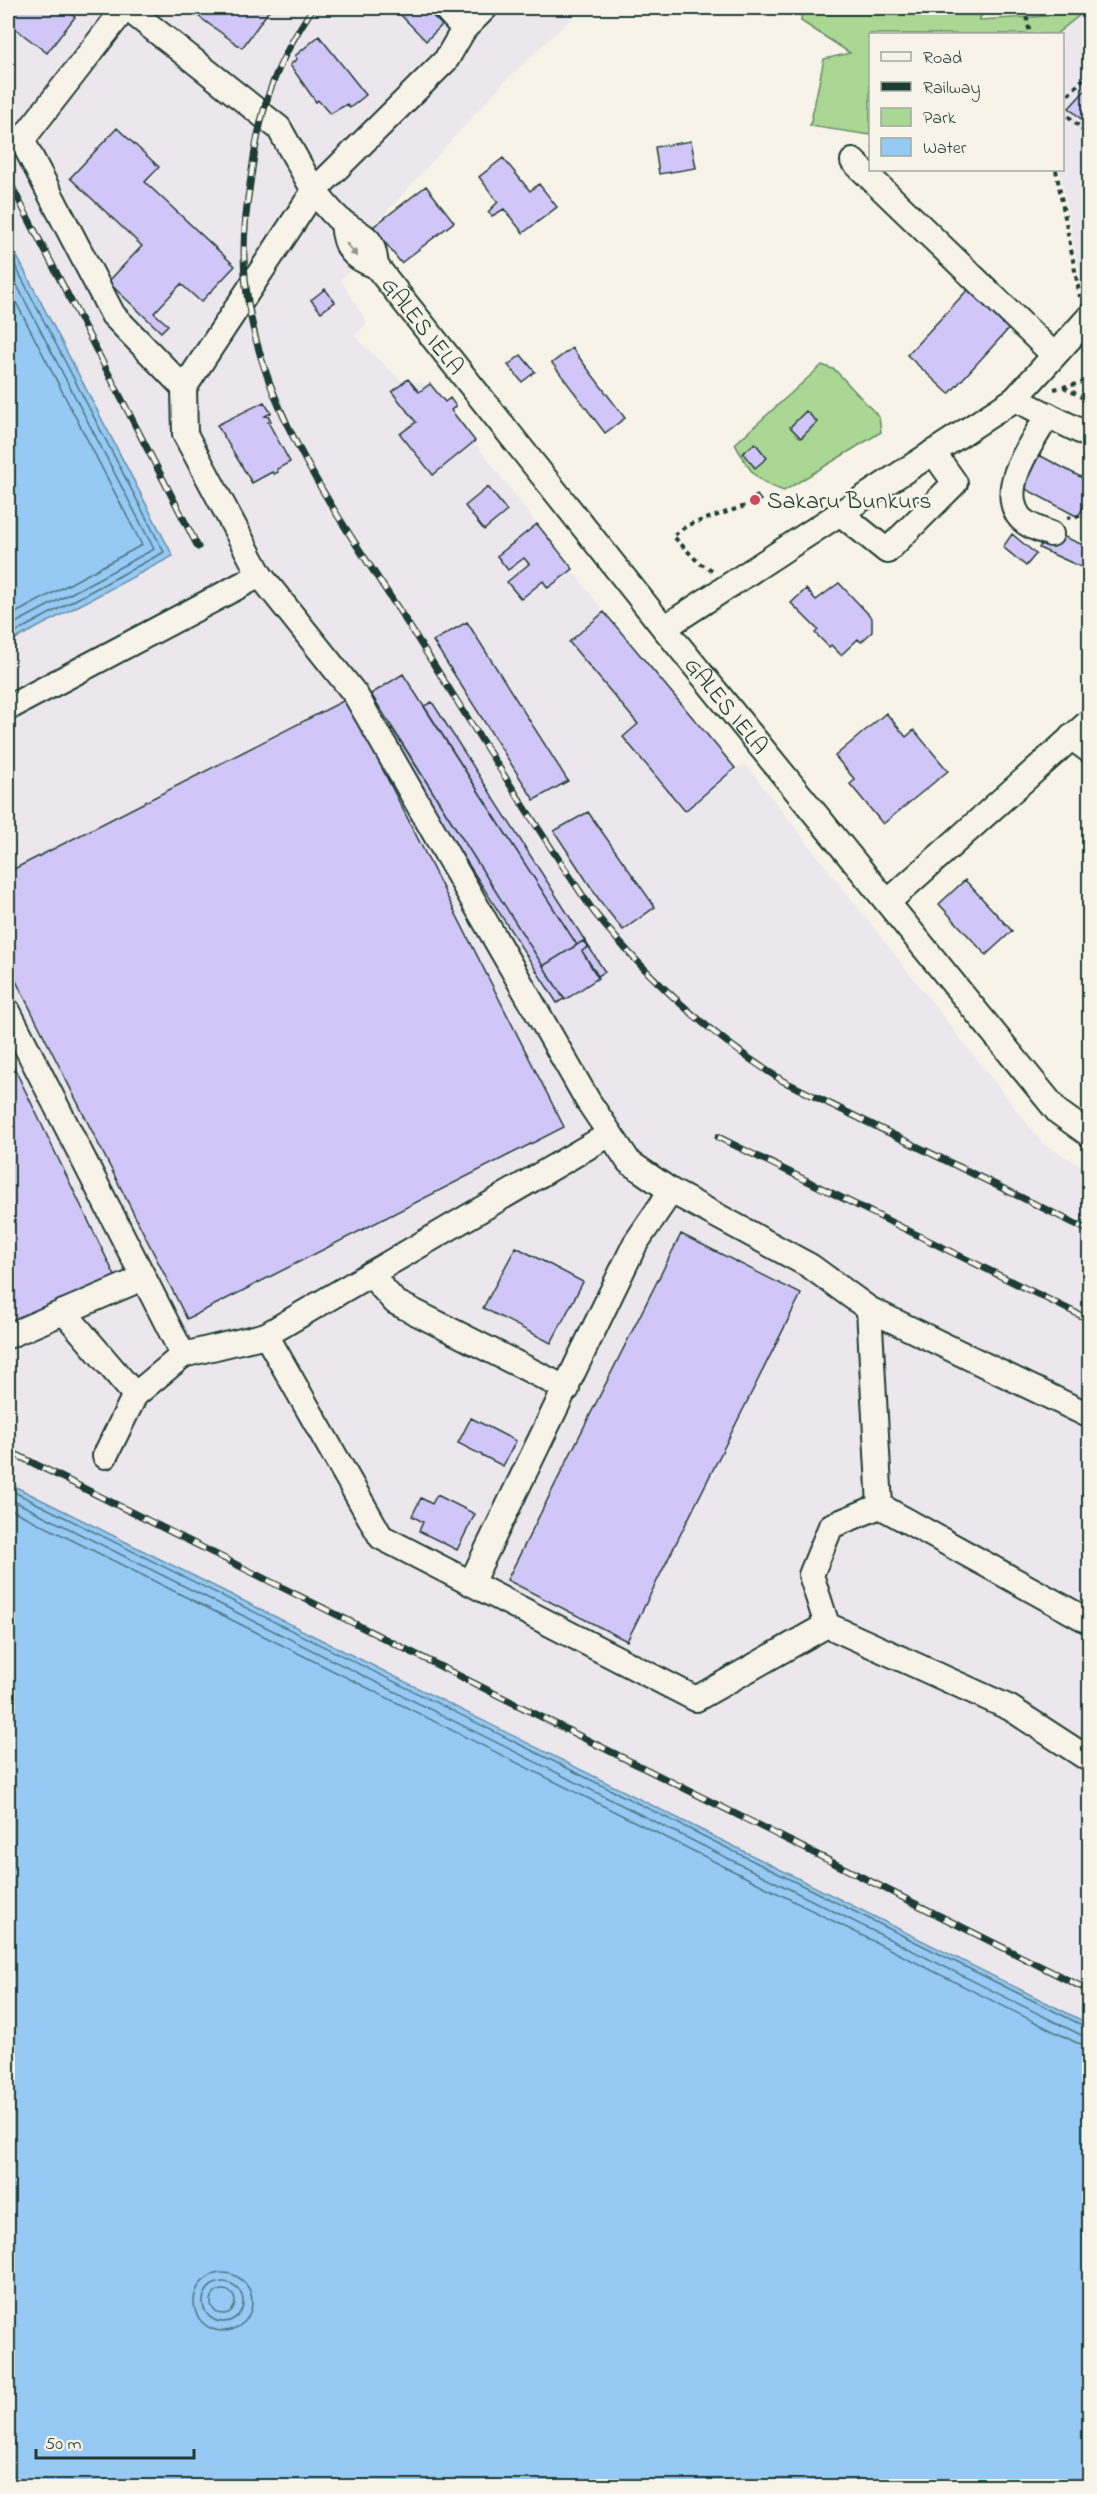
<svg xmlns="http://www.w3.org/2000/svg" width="1097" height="2494" font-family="'Indie Flower',sans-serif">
	<rect width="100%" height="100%" fill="#f7f3e8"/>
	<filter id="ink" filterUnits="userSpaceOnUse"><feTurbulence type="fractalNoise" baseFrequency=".0167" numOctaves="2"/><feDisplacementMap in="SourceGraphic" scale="12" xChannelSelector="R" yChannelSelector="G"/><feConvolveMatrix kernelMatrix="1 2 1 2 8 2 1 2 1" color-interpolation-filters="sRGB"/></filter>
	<g filter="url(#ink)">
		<path fill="#ece6ed" d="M 8,8 L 582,8 L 504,82 L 373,227 L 386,243 L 340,279 L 367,323 L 354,336 L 400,380 L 430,384 L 604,612 L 735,768 L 746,765 L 1043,1144 L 1089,1170 L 1089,2024 L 8,1483 L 8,643 L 173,556 L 8,239 Z
			M 1031,8 L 1089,8 L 1089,284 L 1082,286 L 1060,170 L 1062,170 L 1062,34 L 1035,34 Z"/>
		<path fill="#abd795" stroke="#658a64" stroke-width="1.5" d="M 801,8 L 986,8 L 979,20 L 1048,16 L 1057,8 L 1071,8 L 1081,14 L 1056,34 L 870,34 L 870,135 L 810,126 L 824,59 L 850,53 L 801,21 Z
			M 822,365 L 835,370 L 879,417 L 881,432 L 784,491 C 754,481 749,470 735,444 Z"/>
		<path fill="#96c9f3" stroke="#6691a7" stroke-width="1.5" d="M 8,239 L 173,556 L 8,643 Z
			M 8,1483 L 1089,2024 L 1089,2486 L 8,2486 Z"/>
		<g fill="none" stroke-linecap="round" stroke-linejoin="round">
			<path stroke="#4f7580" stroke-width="1.5" d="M 8,252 L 164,552 L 8,636
				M 8,268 L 154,549 L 8,627
				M 8,287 L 142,545 L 8,617
				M 8,1489 L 1090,2029
				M 8,1498 L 1081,2035 L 1090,2036
				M 8,1508 L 1077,2043 L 1090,2045
				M194 2302a29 29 0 1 1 58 0a29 29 0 1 1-58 0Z
				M203 2302a20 20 0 1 1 40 0a20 20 0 1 1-40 0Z
				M211 2302a12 12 0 1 1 24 0a12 12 0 1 1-24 0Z"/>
		</g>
		<path fill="#d1c6f8" stroke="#1f3d34" stroke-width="1.5" d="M 8,8 L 62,8 L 75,17 L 47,53 L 8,23 Z
			M 187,8 L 271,8 L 242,48 Z
			M 397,8 L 424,8 L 442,25 L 426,41 L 395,9 Z
			M 319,36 L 366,95 L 350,108 L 347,104 L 330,114 L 318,100 L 316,102 L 290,65 L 297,59 L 295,56 Z
			M 1090,85 L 1090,127 L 1069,108 Z
			M 117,128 L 159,167 L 145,182 L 235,266 L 201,302 L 181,284 L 154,313 L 168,325 L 161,332 L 108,282 L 142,246 L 70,178 Z
			M 691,141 L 696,168 L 659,174 L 655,147 Z
			M 503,158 L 530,191 L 539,184 L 557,207 L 523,233 L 504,209 L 492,216 L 488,212 L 498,202 L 479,177 Z
			M 426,186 L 454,222 L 401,263 L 373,227 Z
			M 972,285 L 1014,323 L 949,394 L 907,355 Z
			M 325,289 L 335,302 L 321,312 L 311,300 Z
			M 572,348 L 625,418 L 605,433 L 552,363 Z
			M 521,355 L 535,372 L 522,382 L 508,365 Z
			M 408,379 L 419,392 L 430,384 L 445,402 L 450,398 L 456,406 L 451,410 L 475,441 L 433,475 L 400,434 L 416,422 L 392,392 Z
			M 264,402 L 271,413 L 265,416 L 269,417 L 271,421 L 268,422 L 290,462 L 277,469 L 278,472 L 274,474 L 272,472 L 252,483 L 217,425 Z
			M 806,411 L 817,422 L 801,438 L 790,427 Z
			M 755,443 L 767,458 L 755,468 L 743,453 Z
			M 1039,455 L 1090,482 L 1090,494 L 1078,517 L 1022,487 Z
			M 488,487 L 507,511 L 484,530 L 465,506 Z
			M 757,495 L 761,500 L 753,506 L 749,501 Z
			M 537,524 L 573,569 L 548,588 L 543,581 L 521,599 L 507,582 L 529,564 L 524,558 L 508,570 L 497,556 Z
			M 1012,534 L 1036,554 L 1026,566 L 1003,547 Z
			M 1060,535 L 1090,548 L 1090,571 L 1039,548 L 1043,539 L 1056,545 Z
			M 839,583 L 872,618 L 872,632 L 861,642 L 858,639 L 841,655 L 831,645 L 829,647 L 815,633 L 818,630 L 791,603 L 806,589 L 816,600 Z
			M 604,612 L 735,768 L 685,811 L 623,737 L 638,724 L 569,642 Z
			M 467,622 L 568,781 L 534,800 L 433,641 Z
			M 403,674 L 577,945 L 543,966 L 371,694 Z
			M 347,699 L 564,1127 L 187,1319 L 8,965 L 8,872 Z
			M 432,702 L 605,972 L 598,976 L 582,951 L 588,947 L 583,941 L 577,945 L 424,706 Z
			M 886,713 L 906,737 L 914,730 L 948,771 L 883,824 L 850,784 L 855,780 L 835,756 Z
			M 392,728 L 564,999 L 557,1003 L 384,732 Z
			M 588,812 L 655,907 L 623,930 L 600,901 L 554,831 Z
			M 965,880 L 1012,931 L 986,955 L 939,904 Z
			M 583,941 L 588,947 L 582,951 L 598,978 L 565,1000 L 543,966 Z
			M 8,1055 L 115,1276 L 8,1329 Z
			M 681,1234 L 801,1294 L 627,1641 L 507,1580 Z
			M 516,1247 L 583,1282 L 551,1343 L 483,1308 Z
			M 471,1418 L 516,1441 L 503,1466 L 458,1443 Z
			M 437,1495 L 475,1514 L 457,1550 L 419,1531 L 423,1522 L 412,1516 L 421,1498 L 432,1504 Z"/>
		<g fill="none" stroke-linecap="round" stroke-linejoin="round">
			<g stroke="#1f3d34" stroke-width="28">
				<g id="minor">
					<path d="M 125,8 L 22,140 L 113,315 L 184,388"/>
					<path d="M 445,8 L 464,29"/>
					<path d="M 853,161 L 1054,355"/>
					<path d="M 343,223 C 345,248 351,257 376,266"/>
					<path id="s1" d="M 376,266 L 664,628 L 1058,1112 L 1090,1135"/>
					<path d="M 376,266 C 373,235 366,239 344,223 C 333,216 323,201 314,191 L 446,60 L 464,29 L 485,8"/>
					<path d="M 1015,399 L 1090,436"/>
					<path d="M 1048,415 C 1033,442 999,484 1018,515 C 1024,525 1041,530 1051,534"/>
					<path d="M 841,514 L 887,551 L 955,483 L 933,452"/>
					<path d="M 260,575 L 355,694 L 588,1101 L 629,1162 L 671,1191 L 810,1266 L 869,1309 L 1090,1416"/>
					<path d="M 664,628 L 1015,399 L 1090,316"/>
					<path d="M 8,708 L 260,575 L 185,434 L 184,388 L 314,191 L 279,128 L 127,8"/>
					<path d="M 1071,737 L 1090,751"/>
					<path d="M 889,901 L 1090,721"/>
					<path d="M 8,1011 L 183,1355 L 266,1335 L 381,1537 L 696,1699 L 827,1625"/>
					<path d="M 370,1274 L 395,1302 L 567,1389"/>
					<path d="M 869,1309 L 880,1506"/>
					<path d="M 64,1312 L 135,1395"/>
					<path d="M 266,1335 L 610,1134"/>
					<path d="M 8,1336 L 143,1278"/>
					<path d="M 105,1456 L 135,1395 L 183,1355"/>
					<path d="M 471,1583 L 635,1244 L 671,1191"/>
					<path d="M 1090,1622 L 880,1506 L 831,1526 L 811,1575 L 827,1625 L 1010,1708 L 1090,1760"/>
				</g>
			</g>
			<path stroke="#1f3d34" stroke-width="4" stroke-dasharray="4.5 4.5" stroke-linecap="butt" d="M 1025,8 L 1030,34
				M 1062,101 L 1090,72
				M 1062,110 L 1090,137
				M 1056,170 L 1080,297
				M 1064,387 L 1090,402
				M 1054,389 L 1090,381
				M 1067,518 L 1083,515 L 1090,501
				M 712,570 L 699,563 L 673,536 L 688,525 L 751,504"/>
			<use href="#minor" stroke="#f7f3e8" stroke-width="24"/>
			<g stroke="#1f3d34" stroke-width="7">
				<path id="rail" d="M 313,8 C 274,66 260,108 251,177 C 247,202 244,228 244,253 C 245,398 343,521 417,638 C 475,729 532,822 594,912 C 648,979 710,1035 783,1081 L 1090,1231
					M 8,179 L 198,547
					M 718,1137 L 1090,1320
					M 17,1455 L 1090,1991"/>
			</g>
			<use href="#rail" stroke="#f7f3e8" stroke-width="4.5" stroke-dasharray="14" stroke-linecap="butt"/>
		</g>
		<defs><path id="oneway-solid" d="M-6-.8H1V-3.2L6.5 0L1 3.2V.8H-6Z" transform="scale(1.5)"/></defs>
		<use fill="#8b988e" href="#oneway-solid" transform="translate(352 250) rotate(50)"/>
	</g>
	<circle fill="#d1495b" stroke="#f7f3e8" stroke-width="2" cx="755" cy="500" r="6"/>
	<g text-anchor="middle" stroke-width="5" stroke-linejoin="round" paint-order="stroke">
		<g font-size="24" fill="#1f3d34" stroke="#f7f3e8">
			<text dy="8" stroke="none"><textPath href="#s1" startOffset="76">GĀLES IELA</textPath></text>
			<text dy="8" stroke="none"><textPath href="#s1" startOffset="562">GĀLES IELA</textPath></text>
		</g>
		<g font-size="24" fill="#1f3d34" stroke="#f7f3e8" text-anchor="start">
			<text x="767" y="508">Sakaru Bunkurs</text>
		</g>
	</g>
	<rect width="1097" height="2494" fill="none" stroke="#f7f3e8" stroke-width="30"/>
	<rect x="15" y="15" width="1067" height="2464" fill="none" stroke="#1f3d34" stroke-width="2" filter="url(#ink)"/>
	<rect x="869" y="33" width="195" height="138" fill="#f7f3e8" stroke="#a1aaa0" stroke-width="1.5"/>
	<rect x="881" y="52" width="30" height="9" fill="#f7f3e8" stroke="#a1aaa0" stroke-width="1.5"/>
	<text x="923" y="63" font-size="18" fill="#1f3d34">Road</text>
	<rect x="881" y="82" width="30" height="9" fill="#1f3d34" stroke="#a1aaa0" stroke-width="1.5"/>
	<text x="923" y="93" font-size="18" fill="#1f3d34">Railway</text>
	<rect x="881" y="108" width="30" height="18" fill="#abd795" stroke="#a1aaa0" stroke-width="1.5"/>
	<text x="923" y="123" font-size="18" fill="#1f3d34">Park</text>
	<rect x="881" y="138" width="30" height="18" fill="#96c9f3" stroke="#a1aaa0" stroke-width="1.5"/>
	<text x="923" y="153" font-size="18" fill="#1f3d34">Water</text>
	<path d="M36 2449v9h158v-9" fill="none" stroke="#1f3d34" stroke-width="3"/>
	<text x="45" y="2449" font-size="18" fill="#1f3d34" stroke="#f7f3e8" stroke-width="4.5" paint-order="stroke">50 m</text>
</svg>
